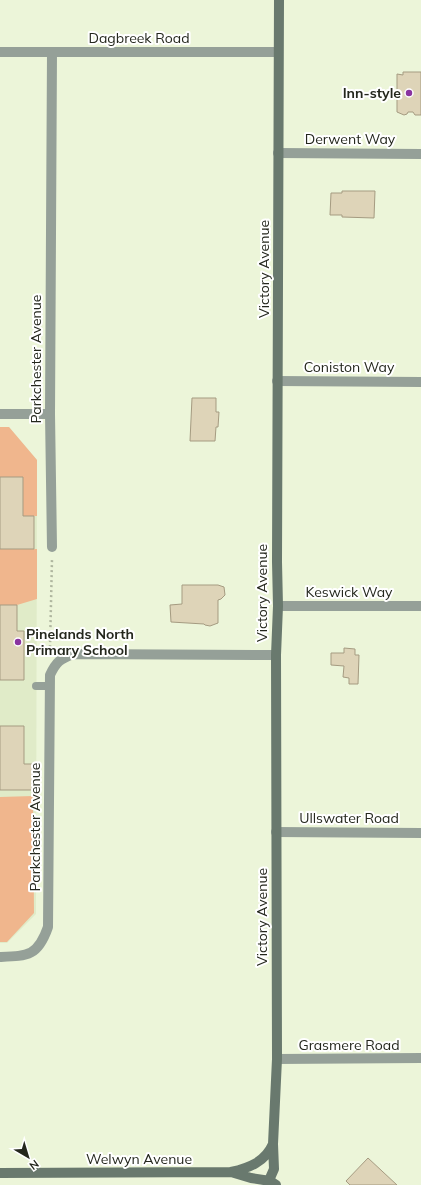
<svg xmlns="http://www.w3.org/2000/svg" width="421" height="1185" font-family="Mulish,sans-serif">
	<rect width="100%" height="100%" fill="#ecf5d9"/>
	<path fill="#e0ebc8" d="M 0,427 L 9,427 L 37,460 L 36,914 L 7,943 L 0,943 Z"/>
	<path fill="#f0b68d" d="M 0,427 L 9,427 L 37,460 L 37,516 L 23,516 L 0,477 Z
		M 0,549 L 37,549 L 37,599 L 17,605 L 0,605 Z
		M 33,796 L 34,913 L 7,942 L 0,942 L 0,797 Z"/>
	<path fill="#ded4b8" stroke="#a59b81" d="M 403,72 L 421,72 L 421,115 L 415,115 L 413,112 L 408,112 L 407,114 L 404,115 L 397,112 L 397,74 L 403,75 Z
		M 342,191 L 375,191 L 374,218 L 342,217 L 342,215 L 330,215 L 331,193 L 342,193 Z
		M 192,398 L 216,398 L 216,412 L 219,412 L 218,427 L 216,427 L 215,441 L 190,441 Z
		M 0,477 L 23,477 L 23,516 L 34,516 L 34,549 L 0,549 Z
		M 182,585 L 218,585 L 224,587 L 225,595 L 221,599 L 218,600 L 218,623 L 210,626 L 205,625 L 204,624 L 171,622 L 170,605 L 182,604 Z
		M 0,605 L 17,605 L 17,631 L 24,631 L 24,680 L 0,680 Z
		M 344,648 L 355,649 L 355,655 L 359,655 L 358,684 L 349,684 L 349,678 L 343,677 L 344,666 L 331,665 L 331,653 L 344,653 Z
		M 0,726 L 24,726 L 24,764 L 33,764 L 32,790 L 0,790 Z
		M 368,1158 L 397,1185 L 350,1185 L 346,1181 Z"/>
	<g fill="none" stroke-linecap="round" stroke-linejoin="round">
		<path stroke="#afb69f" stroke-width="2.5" stroke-dasharray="2 3" stroke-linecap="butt" d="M 51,652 L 50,648 L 52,559"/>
		<path stroke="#95a098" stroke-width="8" d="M 36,686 L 50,686"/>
		<path stroke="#95a098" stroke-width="10" d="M 0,52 L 278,52
			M 52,52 L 50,414 L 52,547
			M 278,153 L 421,154
			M 277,381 L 421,382
			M 0,414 L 50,414
			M 278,606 L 421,606
			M 276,832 L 421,833
			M 0,957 C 28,956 38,956 48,927 L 50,675 C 56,662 60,659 73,654 L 276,655
			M 277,1059 L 421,1058"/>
		<path stroke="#69796e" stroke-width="10" d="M 231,1172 C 249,1168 265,1162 273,1144
			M 0,1173 L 231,1172 L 251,1178 L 270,1181 L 276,1185
			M 267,1185 L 274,1169 L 273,1144 L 277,1059 L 276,655 L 278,606 L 277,562 L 279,0"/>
	</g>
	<g fill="#8933a0" stroke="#fff" stroke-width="1.5">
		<circle cx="409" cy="93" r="4"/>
		<circle cx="18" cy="642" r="4"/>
	</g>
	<g text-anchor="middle" stroke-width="4" stroke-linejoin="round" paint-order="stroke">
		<g font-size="14" fill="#24271d" stroke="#fff">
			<text x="139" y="43">Dagbreek Road</text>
			<text x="350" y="144">Derwent Way</text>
			<text transform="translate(264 269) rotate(-90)" y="5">Victory Avenue</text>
			<text transform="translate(36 359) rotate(-90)" y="5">Parkchester Avenue</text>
			<text x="349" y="372">Coniston Way</text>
			<text x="349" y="597">Keswick Way</text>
			<text transform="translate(262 593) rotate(-90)" y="5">Victory Avenue</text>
			<text x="349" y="823">Ullswater Road</text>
			<text transform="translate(35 827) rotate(-90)" y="5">Parkchester Avenue</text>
			<text transform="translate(262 917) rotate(-90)" y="5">Victory Avenue</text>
			<text x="349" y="1050">Grasmere Road</text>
			<text x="139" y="1164">Welwyn Avenue</text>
		</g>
		<g font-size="14" font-weight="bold" fill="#24271d" stroke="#fff" text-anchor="end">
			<text x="401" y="98">Inn-style</text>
			<text x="26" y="639" text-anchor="start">Pinelands North<tspan x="26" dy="16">Primary School</tspan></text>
		</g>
	</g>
	<g transform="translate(28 1157) rotate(142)" stroke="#ffffff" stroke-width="3" paint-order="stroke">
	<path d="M0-3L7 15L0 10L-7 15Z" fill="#24271d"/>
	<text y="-6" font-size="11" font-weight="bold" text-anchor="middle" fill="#24271d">N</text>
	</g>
</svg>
